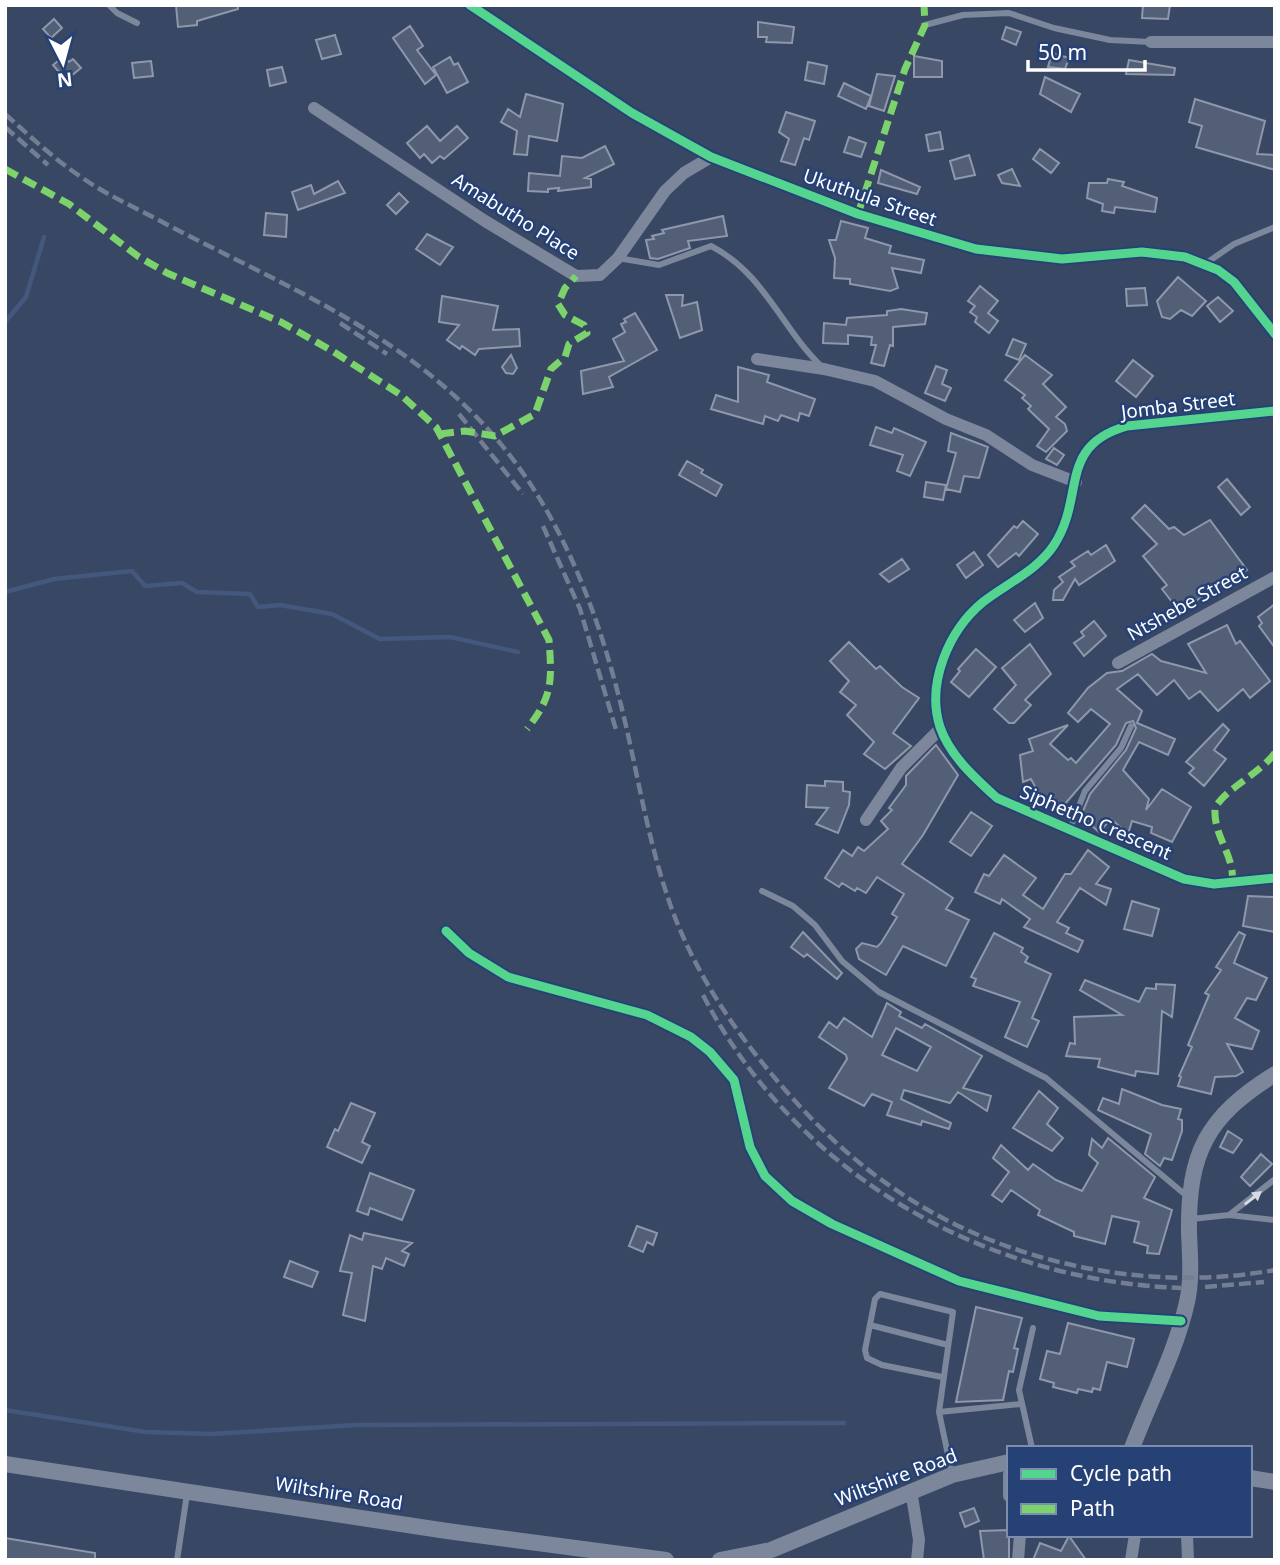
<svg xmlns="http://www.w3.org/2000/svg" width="1280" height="1565" font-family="'Noto Sans',sans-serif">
	<rect width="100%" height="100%" fill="#384764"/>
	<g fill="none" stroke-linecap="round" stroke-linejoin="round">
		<path stroke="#44577d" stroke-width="4.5" d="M 5,322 L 26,297 L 44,237
			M 5,592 L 54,579 L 132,571 L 145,586 L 182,583 L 197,592 L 250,594 L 258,607 L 280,605 L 332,614 L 380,639 L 450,637 L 518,652
			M 5,1410 L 146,1432 L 212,1434 L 356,1425 L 844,1423"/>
	</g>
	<path fill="#525f76" stroke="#8f98ab" stroke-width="2" fill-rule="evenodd" d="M 176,5 L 238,5 L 238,9 L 197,21 L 197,25 L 178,27 Z
		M 1143,5 L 1170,5 L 1168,19 L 1142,18 Z
		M 54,19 L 62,28 L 51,38 L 43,29 Z
		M 758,22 L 794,27 L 792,43 L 766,42 L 767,37 L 758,37 Z
		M 410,26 L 423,46 L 417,50 L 436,75 L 425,84 L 393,38 Z
		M 1006,27 L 1021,32 L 1016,45 L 1002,39 Z
		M 335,35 L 341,54 L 322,59 L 316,40 Z
		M 1052,53 L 1069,58 L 1065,69 L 1048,67 Z
		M 64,56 L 69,62 L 73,59 L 81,68 L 66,80 L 53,65 Z
		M 914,56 L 942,61 L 942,77 L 914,77 Z
		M 450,57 L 454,65 L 458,63 L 468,82 L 447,93 L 433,67 Z
		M 1129,60 L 1175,68 L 1174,75 L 1126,74 Z
		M 151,61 L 153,76 L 134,78 L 132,63 Z
		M 808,62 L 827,66 L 824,84 L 805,80 Z
		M 282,67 L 286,82 L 270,86 L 267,70 Z
		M 877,74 L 895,76 L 884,111 L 869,106 Z
		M 1045,77 L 1080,94 L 1071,112 L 1040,94 Z
		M 844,83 L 871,96 L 866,109 L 838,96 Z
		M 526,94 L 563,104 L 557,141 L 529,136 L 527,155 L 514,154 L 517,131 L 501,122 L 508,109 L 520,117 Z
		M 1195,99 L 1265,121 L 1257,154 L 1275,155 L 1275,170 L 1196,147 L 1202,126 L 1189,122 Z
		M 786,112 L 815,121 L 809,140 L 804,138 L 795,165 L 781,161 L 789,139 L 779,132 Z
		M 427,126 L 440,141 L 457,126 L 468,138 L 444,159 L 440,156 L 432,163 L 424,154 L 420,158 L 407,143 Z
		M 940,132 L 943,149 L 929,151 L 926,135 Z
		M 849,137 L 866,143 L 861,157 L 844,152 Z
		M 605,146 L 614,164 L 585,178 L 591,179 L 591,187 L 558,191 L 559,188 L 548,189 L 548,192 L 528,191 L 529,173 L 560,176 L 562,156 L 582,158 Z
		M 1040,149 L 1059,163 L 1051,173 L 1033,159 Z
		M 969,155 L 975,175 L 955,179 L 950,161 Z
		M 1012,169 L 1020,186 L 1002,183 L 998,175 Z
		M 881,170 L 920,187 L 917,194 L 878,183 Z
		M 1108,179 L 1124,182 L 1122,186 L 1157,198 L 1155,212 L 1115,207 L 1114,213 L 1102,211 L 1103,204 L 1087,198 L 1089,183 L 1107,183 Z
		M 338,181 L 345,193 L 298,210 L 292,192 L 311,185 L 314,194 Z
		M 399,193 L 408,202 L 396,214 L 387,205 Z
		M 266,213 L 287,215 L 286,237 L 264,235 Z
		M 723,216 L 727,236 L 688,241 L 690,248 L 658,259 L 650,258 L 646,240 L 654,239 L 652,236 L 664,233 L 662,230 Z
		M 841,221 L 868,228 L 865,238 L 891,246 L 889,253 L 924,260 L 921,273 L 892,268 L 898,288 L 890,291 L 850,284 L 850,279 L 834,278 L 835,258 L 829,240 L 836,240 Z
		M 427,234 L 453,247 L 440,265 L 416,249 Z
		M 1178,277 L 1206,301 L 1192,316 L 1181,310 L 1170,319 L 1162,317 L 1157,301 Z
		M 980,286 L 998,301 L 988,313 L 998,321 L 989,333 L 975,322 L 977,317 L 970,312 L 975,306 L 968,301 Z
		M 1145,288 L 1147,305 L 1127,306 L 1126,289 Z
		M 666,295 L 683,295 L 682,306 L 697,302 L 702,330 L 680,338 Z
		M 442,296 L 498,306 L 493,330 L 519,329 L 520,346 L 479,349 L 475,355 L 462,346 L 460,349 L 447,340 L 459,325 L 439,322 Z
		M 1218,297 L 1233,311 L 1220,322 L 1207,306 Z
		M 901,309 L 927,313 L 925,324 L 893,327 L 893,346 L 890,345 L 884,366 L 871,363 L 876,345 L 871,345 L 872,337 L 848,335 L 848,344 L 823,343 L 824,323 L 846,325 L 847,318 L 887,315 L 887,311 Z
		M 635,313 L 657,350 L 609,377 L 613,387 L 583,394 L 581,371 L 624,361 L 613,339 L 625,332 L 621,324 L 626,322 L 624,319 Z
		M 1013,339 L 1026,344 L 1019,360 L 1006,355 Z
		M 511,355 L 517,368 L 513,374 L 506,373 L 502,367 Z
		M 1025,355 L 1052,375 L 1043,384 L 1066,407 L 1056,417 L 1065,424 L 1067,431 L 1046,452 L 1037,446 L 1049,429 L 1028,409 L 1031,406 L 1022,398 L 1025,395 L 1005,380 Z
		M 1133,360 L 1153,376 L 1136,397 L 1116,381 Z
		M 936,366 L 947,370 L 942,384 L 951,388 L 945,401 L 925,393 Z
		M 738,367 L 769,375 L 767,382 L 815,399 L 809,416 L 800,413 L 798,421 L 781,415 L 778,421 L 765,416 L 763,424 L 711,409 L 716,395 L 738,402 Z
		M 876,427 L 892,433 L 894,428 L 926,442 L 910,476 L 897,471 L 903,455 L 870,445 Z
		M 951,433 L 988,447 L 979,478 L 964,476 L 960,492 L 946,489 L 956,453 L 948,451 Z
		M 1054,448 L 1064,455 L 1057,465 L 1046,459 Z
		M 687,461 L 703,470 L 701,473 L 722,485 L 716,496 L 679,475 Z
		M 1227,479 L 1250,507 L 1241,515 L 1218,487 Z
		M 926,482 L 946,485 L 943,500 L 924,497 Z
		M 1145,505 L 1169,529 L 1174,527 L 1184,535 L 1210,520 L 1247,570 L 1179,611 L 1162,589 L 1167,585 L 1143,556 L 1157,544 L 1132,518 Z
		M 1023,521 L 1038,534 L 1019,556 L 1016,553 L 998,567 L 988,555 L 1014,526 L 1017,528 Z
		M 1106,545 L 1115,561 L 1079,585 L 1075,579 L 1063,600 L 1053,600 L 1054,590 L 1063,582 L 1059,577 L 1075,566 L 1071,562 L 1088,551 L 1091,555 Z
		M 974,552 L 983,565 L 966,578 L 957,565 Z
		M 902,559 L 909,569 L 889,582 L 880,574 Z
		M 1035,603 L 1043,618 L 1025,632 L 1014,620 Z
		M 1275,604 L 1275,648 L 1259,626 L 1262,623 L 1258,617 Z
		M 1094,621 L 1106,636 L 1084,656 L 1074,643 L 1084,636 L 1081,632 Z
		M 1227,625 L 1236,644 L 1240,641 L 1270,681 L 1250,698 L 1243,689 L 1218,711 L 1200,691 L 1189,699 L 1174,680 L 1157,695 L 1138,674 L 1117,689 L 1142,711 L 1137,723 L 1175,739 L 1168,755 L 1139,742 L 1123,770 L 1149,799 L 1146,810 L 1162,789 L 1191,807 L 1172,842 L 1151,833 L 1152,827 L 1132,821 L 1128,834 L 1111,819 L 1099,832 L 1081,816 L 1090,794 L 1126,750 L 1136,728 L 1133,721 L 1126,723 L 1116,745 L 1064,805 L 1060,806 L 1052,796 L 1043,801 L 1031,779 L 1023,782 L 1020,755 L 1033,751 L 1029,739 L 1068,725 L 1050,744 L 1068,760 L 1071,758 L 1076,763 L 1110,724 L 1091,709 L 1078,722 L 1068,713 L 1088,688 L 1107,673 L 1122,671 L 1152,654 L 1161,661 L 1206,673 L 1188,644 Z
		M 849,642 L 876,669 L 880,666 L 902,687 L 919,698 L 893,733 L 911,746 L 885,769 L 864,754 L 874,742 L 847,715 L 856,705 L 840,692 L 849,681 L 830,661 Z
		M 1030,644 L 1051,674 L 1025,700 L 1031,705 L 1014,723 L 1009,723 L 994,709 L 1016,685 L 1002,668 Z
		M 976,649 L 996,667 L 969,697 L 951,682 L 960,671 L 958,669 Z
		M 1223,724 L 1229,730 L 1214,750 L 1226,759 L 1204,786 L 1189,773 L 1194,768 L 1186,762 Z
		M 936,745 L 958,775 L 923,835 L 902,864 L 953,898 L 946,909 L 969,920 L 946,966 L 903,946 L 886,975 L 859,959 L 856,949 L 862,943 L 877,947 L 881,943 L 897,917 L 892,914 L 904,894 L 877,877 L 866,893 L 857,888 L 855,891 L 842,883 L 839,887 L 825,878 L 843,850 L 852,856 L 858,847 L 864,851 L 888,829 L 881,821 L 892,810 L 889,808 L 906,785 L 906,776 Z
		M 825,781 L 843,782 L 843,791 L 850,792 L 849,805 L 838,833 L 816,824 L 828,808 L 806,807 L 807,785 L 825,786 Z
		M 971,812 L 992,826 L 971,856 L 950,842 Z
		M 1088,850 L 1109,867 L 1096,884 L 1111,889 L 1106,905 L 1080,888 L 1057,922 L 1069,928 L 1066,933 L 1083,941 L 1078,952 L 1024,927 L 1030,919 L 1002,899 L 1000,904 L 975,892 L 984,874 L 989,876 L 1004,855 L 1036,878 L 1023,895 L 1043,909 L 1065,874 L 1071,874 Z
		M 1248,896 L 1275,897 L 1275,932 L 1243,926 Z
		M 1132,901 L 1159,909 L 1152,936 L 1124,929 Z
		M 803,932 L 842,973 L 837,979 L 807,954 L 804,957 L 791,947 Z
		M 1239,932 L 1245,935 L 1234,963 L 1267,978 L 1256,1000 L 1247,998 L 1235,1018 L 1259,1031 L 1252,1049 L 1227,1044 L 1243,1072 L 1236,1076 L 1215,1077 L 1211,1094 L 1178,1086 L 1181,1077 L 1179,1076 L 1192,1047 L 1188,1045 L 1209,995 L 1205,993 L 1221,970 L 1216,967 Z
		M 994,933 L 1023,948 L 1021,952 L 1028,957 L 1025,962 L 1051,974 L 1032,1018 L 1039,1021 L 1027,1047 L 1005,1037 L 1020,1002 L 973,986 L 976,979 L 971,977 Z
		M 1085,980 L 1139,1002 L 1146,988 L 1156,989 L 1156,984 L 1175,985 L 1172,1017 L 1162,1011 L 1158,1074 L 1136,1071 L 1135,1076 L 1098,1067 L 1100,1059 L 1066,1056 L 1070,1043 L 1075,1044 L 1074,1017 L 1122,1015 L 1080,990 Z
		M 887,1003 L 901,1012 L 899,1016 L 922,1028 L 925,1024 L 982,1056 L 963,1088 L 991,1096 L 987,1111 L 958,1092 L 950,1103 L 904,1090 L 901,1099 L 951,1123 L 949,1129 L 922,1121 L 921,1125 L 887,1115 L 892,1102 L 872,1094 L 864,1106 L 829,1088 L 847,1059 L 846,1055 L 819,1037 L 829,1022 L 837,1028 L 844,1018 L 872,1037 ZM 896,1028 L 931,1047 L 917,1071 L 882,1055 Z
		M 1122,1089 L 1162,1105 L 1181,1109 L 1178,1119 L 1182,1120 L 1182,1131 L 1172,1160 L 1164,1158 L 1160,1166 L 1145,1154 L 1151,1134 L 1098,1110 L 1103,1098 L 1119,1104 Z
		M 1039,1091 L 1058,1108 L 1047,1124 L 1063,1138 L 1052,1151 L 1013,1128 Z
		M 351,1103 L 375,1113 L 362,1142 L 370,1146 L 362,1163 L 327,1147 L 335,1129 L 338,1131 Z
		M 1228,1131 L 1242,1140 L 1233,1153 L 1220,1147 Z
		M 1108,1138 L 1155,1177 L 1144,1198 L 1172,1210 L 1159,1254 L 1147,1253 L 1148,1246 L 1134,1242 L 1139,1222 L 1112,1216 L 1105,1244 L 1074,1236 L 1074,1232 L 1038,1215 L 1040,1210 L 1011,1190 L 1002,1202 L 992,1195 L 1009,1172 L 993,1158 L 1001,1145 L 1028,1170 L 1033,1164 L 1056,1180 L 1082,1191 L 1098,1163 L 1089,1155 L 1092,1139 L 1102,1148 Z
		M 1261,1154 L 1272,1164 L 1250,1186 L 1241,1177 Z
		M 370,1173 L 414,1190 L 402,1220 L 370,1208 L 368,1215 L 357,1211 Z
		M 637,1226 L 657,1233 L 653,1245 L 647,1242 L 643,1252 L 629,1246 Z
		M 364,1233 L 412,1243 L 402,1251 L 409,1254 L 404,1266 L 386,1258 L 382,1269 L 373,1266 L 365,1321 L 343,1315 L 352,1273 L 340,1271 L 350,1235 L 362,1240 Z
		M 290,1261 L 318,1272 L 312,1287 L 284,1277 Z
		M 976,1307 L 1022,1318 L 1014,1348 L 1018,1349 L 1013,1372 L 1009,1371 L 1003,1400 L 956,1402 Z
		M 1068,1323 L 1134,1339 L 1127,1367 L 1107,1362 L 1100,1390 L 1093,1388 L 1092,1392 L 1078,1389 L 1077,1393 L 1053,1387 L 1054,1383 L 1040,1379 L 1047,1351 L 1060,1354 Z
		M 974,1508 L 979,1521 L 965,1527 L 960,1513 Z
		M 1009,1530 L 1009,1560 L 984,1560 L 980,1531 Z
		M 1069,1536 L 1086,1560 L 1033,1560 L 1040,1543 L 1061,1551 Z
		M 5,1538 L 95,1553 L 95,1560 L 5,1560 Z"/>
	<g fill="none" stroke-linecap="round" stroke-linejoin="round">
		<path stroke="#7c879b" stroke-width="6" d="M 109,5 L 117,13 L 137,23
			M 925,25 L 963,15 L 1009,13 L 1054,28 L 1110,40 L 1151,42
			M 618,258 L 659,265 L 711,246 C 765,274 781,328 822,367
			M 1205,264 L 1234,244 L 1275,227
			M 1069,831 L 1085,791 L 1121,748 L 1131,726
			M 762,891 L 793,906 L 815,925 L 842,961 L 879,992 L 1046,1078 L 1188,1197
			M 1229,1215 L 1275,1179
			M 1191,1219 L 1229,1215 L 1275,1220
			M 870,1325 L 948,1345
			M 942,1377 L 882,1365 L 867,1358 L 865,1350 L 875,1299 L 880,1294 L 953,1312 L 939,1412 L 952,1474
			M 939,1412 L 1020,1404
			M 1032,1448 L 1019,1390 L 1033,1328
			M 177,1560 L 187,1494"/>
		<path stroke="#7c879b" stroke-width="12" d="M 470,5 L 632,113 L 711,157 L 858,214 L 976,249 L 1062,259 L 1142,252 L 1185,257 L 1218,270 L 1234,282 L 1275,334
			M 1151,42 L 1275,42
			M 314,108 L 485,221 L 576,276 L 600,275 L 618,258 L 665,191 L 684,173 L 711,157
			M 757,359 L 824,369 L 875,381 L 946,419 L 986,435 L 1032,465 L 1076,482
			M 1275,411 L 1127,426 C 1057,446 1086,496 1054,545 C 1038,570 1006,584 983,602 C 949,630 926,683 940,727 C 950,756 975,778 997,798 L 1184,879 L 1214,884 L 1275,878
			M 1118,663 L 1275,577
			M 866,820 L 901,768 L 941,728
			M 446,931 L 469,953 L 508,977 L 647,1015 L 691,1037 L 710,1052 L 734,1080 L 750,1147 L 765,1176 L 792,1201 L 832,1224 L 959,1281 L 1099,1316 L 1181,1321
			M 1009,1474 L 1009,1496
			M 911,1490 L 919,1540 L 917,1560
			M 1187,1535 L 1188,1560
			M 1018,1560 L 1020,1535
			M 1131,1560 L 1135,1535"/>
		<path stroke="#7c879b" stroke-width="16" d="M 1132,1448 C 1150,1400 1176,1352 1187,1302 C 1192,1280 1190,1256 1189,1233 C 1188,1153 1206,1117 1275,1074
			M 5,1464 L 447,1531 L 666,1560
			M 1250,1478 L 1275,1482
			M 720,1560 L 771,1550 L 952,1475 L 1009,1462"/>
		<path stroke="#747e93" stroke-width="4.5" stroke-dasharray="12 5" stroke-linecap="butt" d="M 5,114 C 31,137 55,160 84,179 C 110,197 139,209 166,224 C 284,286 403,332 494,436 C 555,506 592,596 616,686 C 635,755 644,826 667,895 C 688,960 726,1019 769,1071 C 807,1117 849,1159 899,1192 C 1006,1264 1148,1293 1275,1270
			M 5,127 L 48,165
			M 340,323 L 387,354
			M 459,414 L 523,494
			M 543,526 L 580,609 L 617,733
			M 703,995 C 795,1173 983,1281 1181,1288
			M 1205,1287 L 1264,1282"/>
		<path stroke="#7cd36c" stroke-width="7" stroke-dasharray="14 7" stroke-linecap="butt" d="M 5,169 L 69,204 L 139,257 L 167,273 L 281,322 L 334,352 L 401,395 L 436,427 L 549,640 C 552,681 553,696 527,729
			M 858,214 L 905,69 L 925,25 L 924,5
			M 440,434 L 465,431 L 495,436 L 535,414 L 551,369 L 565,357 L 569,344 L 587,333 L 584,325 L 565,315 L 558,304 L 565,288 L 576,276
			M 1232,884 C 1236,856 1213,837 1215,808 C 1225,789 1258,775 1275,753"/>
		<g stroke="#264176" stroke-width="13">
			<path id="cycleway" d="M 470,5 L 632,113 L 711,157 L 858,214 L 976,249 L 1062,259 L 1142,252 L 1185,257 L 1218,270 L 1234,282 L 1275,334
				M 1275,411 L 1127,426 C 1057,446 1086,496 1054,545 C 1038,570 1006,584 983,602 C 949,630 926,683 940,727 C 950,756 975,778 997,798 L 1184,879 L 1214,884 L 1275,878
				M 446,931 L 469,953 L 508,977 L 647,1015 L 691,1037 L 710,1052 L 734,1080 L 750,1147 L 765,1176 L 792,1201 L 832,1224 L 959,1281 L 1099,1316 L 1181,1321"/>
		</g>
		<use href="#cycleway" stroke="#53d58f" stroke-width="9"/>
	</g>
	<defs><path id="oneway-solid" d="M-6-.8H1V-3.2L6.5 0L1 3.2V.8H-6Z" transform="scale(1.75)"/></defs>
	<use fill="#d8dbe1" href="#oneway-solid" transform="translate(1253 1198) rotate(-38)"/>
	<g text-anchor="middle" stroke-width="5" stroke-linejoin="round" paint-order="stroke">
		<g font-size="19" fill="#fff" stroke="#264176">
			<text transform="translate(870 197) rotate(19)" y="7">Ukuthula Street</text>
			<text transform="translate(516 216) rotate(32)" y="7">Amabutho Place</text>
			<text transform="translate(1178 405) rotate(-7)" y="7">Jomba Street</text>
			<text transform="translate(1187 603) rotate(-29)" y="7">Ntshebe Street</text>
			<text transform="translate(1096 822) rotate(23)" y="7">Siphetho Crescent</text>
			<text transform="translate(896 1477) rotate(-21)" y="7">Wiltshire Road</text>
			<text transform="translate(339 1493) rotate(9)" y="7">Wiltshire Road</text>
		</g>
	</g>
	<rect width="1280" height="1565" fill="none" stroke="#ffffff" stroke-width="14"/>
	<rect x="1007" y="1446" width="245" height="91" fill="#264176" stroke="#7d8dad" stroke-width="2"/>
	<rect x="1021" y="1469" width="35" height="10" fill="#53d58f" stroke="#7d8dad" stroke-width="2"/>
	<text x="1070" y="1481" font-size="21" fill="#ffffff">Cycle path</text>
	<rect x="1021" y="1504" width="35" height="10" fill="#7cd36c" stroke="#7d8dad" stroke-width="2"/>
	<text x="1070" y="1516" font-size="21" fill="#ffffff">Path</text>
	<g transform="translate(63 63) rotate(174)" stroke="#264176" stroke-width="5" paint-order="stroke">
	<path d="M0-5L12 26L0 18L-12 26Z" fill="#ffffff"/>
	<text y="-10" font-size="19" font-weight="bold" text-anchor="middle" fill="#ffffff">N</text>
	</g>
	<path d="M1028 60v10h117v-10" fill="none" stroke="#ffffff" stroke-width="3.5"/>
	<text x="1038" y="60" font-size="21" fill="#ffffff" stroke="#264176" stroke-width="5" paint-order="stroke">50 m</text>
</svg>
